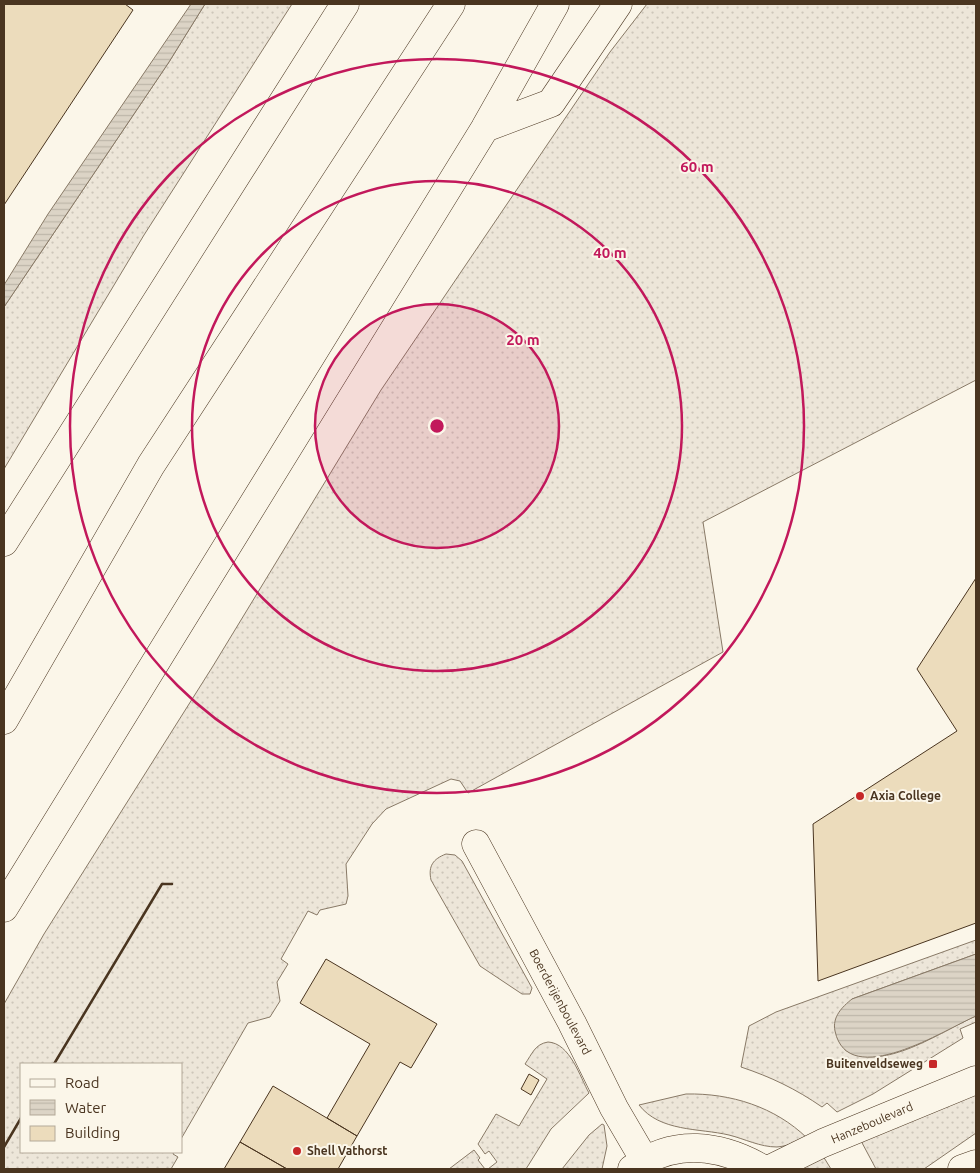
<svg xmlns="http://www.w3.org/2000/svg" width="980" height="1173" font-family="Ubuntu,sans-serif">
	<defs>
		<pattern id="grass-dots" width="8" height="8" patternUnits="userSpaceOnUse" patternTransform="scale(1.25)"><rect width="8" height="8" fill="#ede6d9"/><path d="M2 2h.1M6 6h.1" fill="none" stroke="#cdc6ba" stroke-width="1.8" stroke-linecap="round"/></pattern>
		<pattern id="water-rules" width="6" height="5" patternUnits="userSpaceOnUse" patternTransform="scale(1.25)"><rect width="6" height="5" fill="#dcd4c6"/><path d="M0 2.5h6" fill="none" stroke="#beb7aa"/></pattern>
	</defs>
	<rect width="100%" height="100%" fill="#fbf6e9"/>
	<path fill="url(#grass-dots)" stroke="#887966" d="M 205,4 L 292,4 L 144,235 L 4,469 L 4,307 L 169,62 Z
		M 647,4 L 976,4 L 976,380 L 703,522 L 723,652 L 468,793 L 460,781 L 451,779 L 386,809 L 372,824 L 346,864 L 348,896 L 346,904 L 320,910 L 317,915 L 308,911 L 281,959 L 288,964 L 277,982 L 280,1001 L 270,1017 L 248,1023 L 181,1139 L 181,1064 L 21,1064 L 21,1152 L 174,1152 L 173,1154 L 178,1157 L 171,1169 L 4,1169 L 4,1004 L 44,934 L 213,666 L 381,390 L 610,52 Z
		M 446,854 L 455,855 L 462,861 L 532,988 L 530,994 L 522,994 L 480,966 L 431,880 C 428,866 433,859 446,854 Z
		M 976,940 L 976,954 L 852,999 L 845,1050 C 884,1073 939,1032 976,1016 L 976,1022 L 960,1029 L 963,1038 L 873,1094 L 837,1112 L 827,1103 L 822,1107 C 796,1089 771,1077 741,1067 L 749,1026 L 776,1012 Z
		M 548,1042 C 570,1043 580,1077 589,1093 L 551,1129 L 526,1169 L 488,1169 L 497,1162 L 489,1151 L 485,1154 L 478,1144 L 496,1114 L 519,1126 L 547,1079 L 525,1064 C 532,1054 535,1044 548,1042 Z
		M 976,1089 L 976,1133 L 924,1169 L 876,1169 L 860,1139 Z
		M 686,1094 C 731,1093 775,1107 807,1138 C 797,1142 788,1146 777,1147 C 760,1147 745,1139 729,1135 C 699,1128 660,1132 639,1105 Z
		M 602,1124 L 604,1125 L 607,1146 L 602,1169 L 562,1169 L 589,1135 Z
		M 474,1150 L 480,1158 L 478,1160 L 485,1169 L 449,1169 Z
		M 823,1156 L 831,1169 L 798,1169 Z"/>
	<path fill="url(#water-rules)" stroke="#887966" d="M 191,4 L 205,4 L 169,62 L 4,307 L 4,285 L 48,214 Z
		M 976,954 L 976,1016 C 946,1029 848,1092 835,1031 C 832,1017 842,1007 852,999 Z"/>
	<path fill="#ecdcbc" stroke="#4a3520" d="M 4,4 L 125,4 L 133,10 L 4,205 Z
		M 976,578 L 976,923 L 818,981 L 813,824 L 957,731 L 917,669 Z
		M 326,959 L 437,1024 L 411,1068 L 400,1062 L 357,1136 L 327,1118 L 370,1044 L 300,1003 Z
		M 529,1074 L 539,1080 L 531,1095 L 521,1089 Z
		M 273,1086 L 357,1136 L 338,1169 L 287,1169 L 240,1142 Z
		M 240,1142 L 287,1169 L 224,1169 Z"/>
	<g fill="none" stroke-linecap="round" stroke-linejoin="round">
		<g stroke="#4a3520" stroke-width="29">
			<path id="minor" d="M 476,844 L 572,1023 L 614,1108 L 645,1161"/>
		</g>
		<g stroke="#4a3520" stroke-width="29">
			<path id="secondary" d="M 632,1169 C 674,1138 720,1144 763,1169
				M 770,1169 L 823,1143 L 976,1080
				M 962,1169 L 976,1164"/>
		</g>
		<g stroke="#4a3520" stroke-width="29">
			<path id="motorway" d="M 485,128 L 551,103 L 618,4
				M 4,542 L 345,4
				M 4,720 L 151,465 L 451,4
				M 4,908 L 485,128 L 555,4"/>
		</g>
		<use href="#minor" stroke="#fbf6e9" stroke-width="28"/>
		<use href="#secondary" stroke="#fbf6e9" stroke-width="28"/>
		<use href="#motorway" stroke="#fbf6e9" stroke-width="28"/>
		<path stroke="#4a3520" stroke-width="2.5" d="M 54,1064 L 162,884 L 172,884
			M 4,1147 L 21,1118"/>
	</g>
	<circle cx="437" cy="426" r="122" fill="#c2185b" fill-opacity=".12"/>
	<g fill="none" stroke="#c2185b" stroke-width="2.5">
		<circle cx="437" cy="426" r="122"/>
		<circle cx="437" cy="426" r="245"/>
		<circle cx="437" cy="426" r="367"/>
	</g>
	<g fill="#c62828" stroke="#fbf6e9" stroke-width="2">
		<circle cx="860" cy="796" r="5"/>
		<rect x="928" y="1059" width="10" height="10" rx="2.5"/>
		<circle cx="297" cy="1151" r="5"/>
	</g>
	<g text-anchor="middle" stroke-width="4" stroke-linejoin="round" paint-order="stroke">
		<g font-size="12" font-weight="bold" fill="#4a3520" stroke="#fbf6e9" text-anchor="start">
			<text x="870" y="800">Axia College</text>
			<text x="923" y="1068" text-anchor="end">Buitenveldseweg</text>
			<text x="307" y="1155">Shell Vathorst</text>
		</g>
		<g font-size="12" fill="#4a3520" stroke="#fbf6e9">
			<text transform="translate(560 1002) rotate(62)" y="4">Boerderijenboulevard</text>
			<text transform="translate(872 1123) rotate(-23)" y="4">Hanzeboulevard</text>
		</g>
	</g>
	<circle cx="437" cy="426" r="8" fill="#c2185b" stroke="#fbf6e9" stroke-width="2.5"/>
	<g font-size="15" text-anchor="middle" font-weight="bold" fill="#c2185b" stroke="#fbf6e9" stroke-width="4" stroke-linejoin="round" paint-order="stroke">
		<text x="697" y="172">60 m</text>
		<text x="610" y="258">40 m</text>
		<text x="523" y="345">20 m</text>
	</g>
	<rect width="980" height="1173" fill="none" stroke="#4a3520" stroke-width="10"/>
	<rect x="20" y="1063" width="162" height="90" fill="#fbf6e9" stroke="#b4a999"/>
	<rect x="30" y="1079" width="25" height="8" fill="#fbf6e9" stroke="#b4a999"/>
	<text x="65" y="1088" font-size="15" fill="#4a3520">Road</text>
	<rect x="30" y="1100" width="25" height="15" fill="url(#water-rules)" stroke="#b4a999"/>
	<text x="65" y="1113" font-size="15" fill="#4a3520">Water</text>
	<rect x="30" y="1126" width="25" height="15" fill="#ecdcbc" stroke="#b4a999"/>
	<text x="65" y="1138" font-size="15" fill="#4a3520">Building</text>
</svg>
